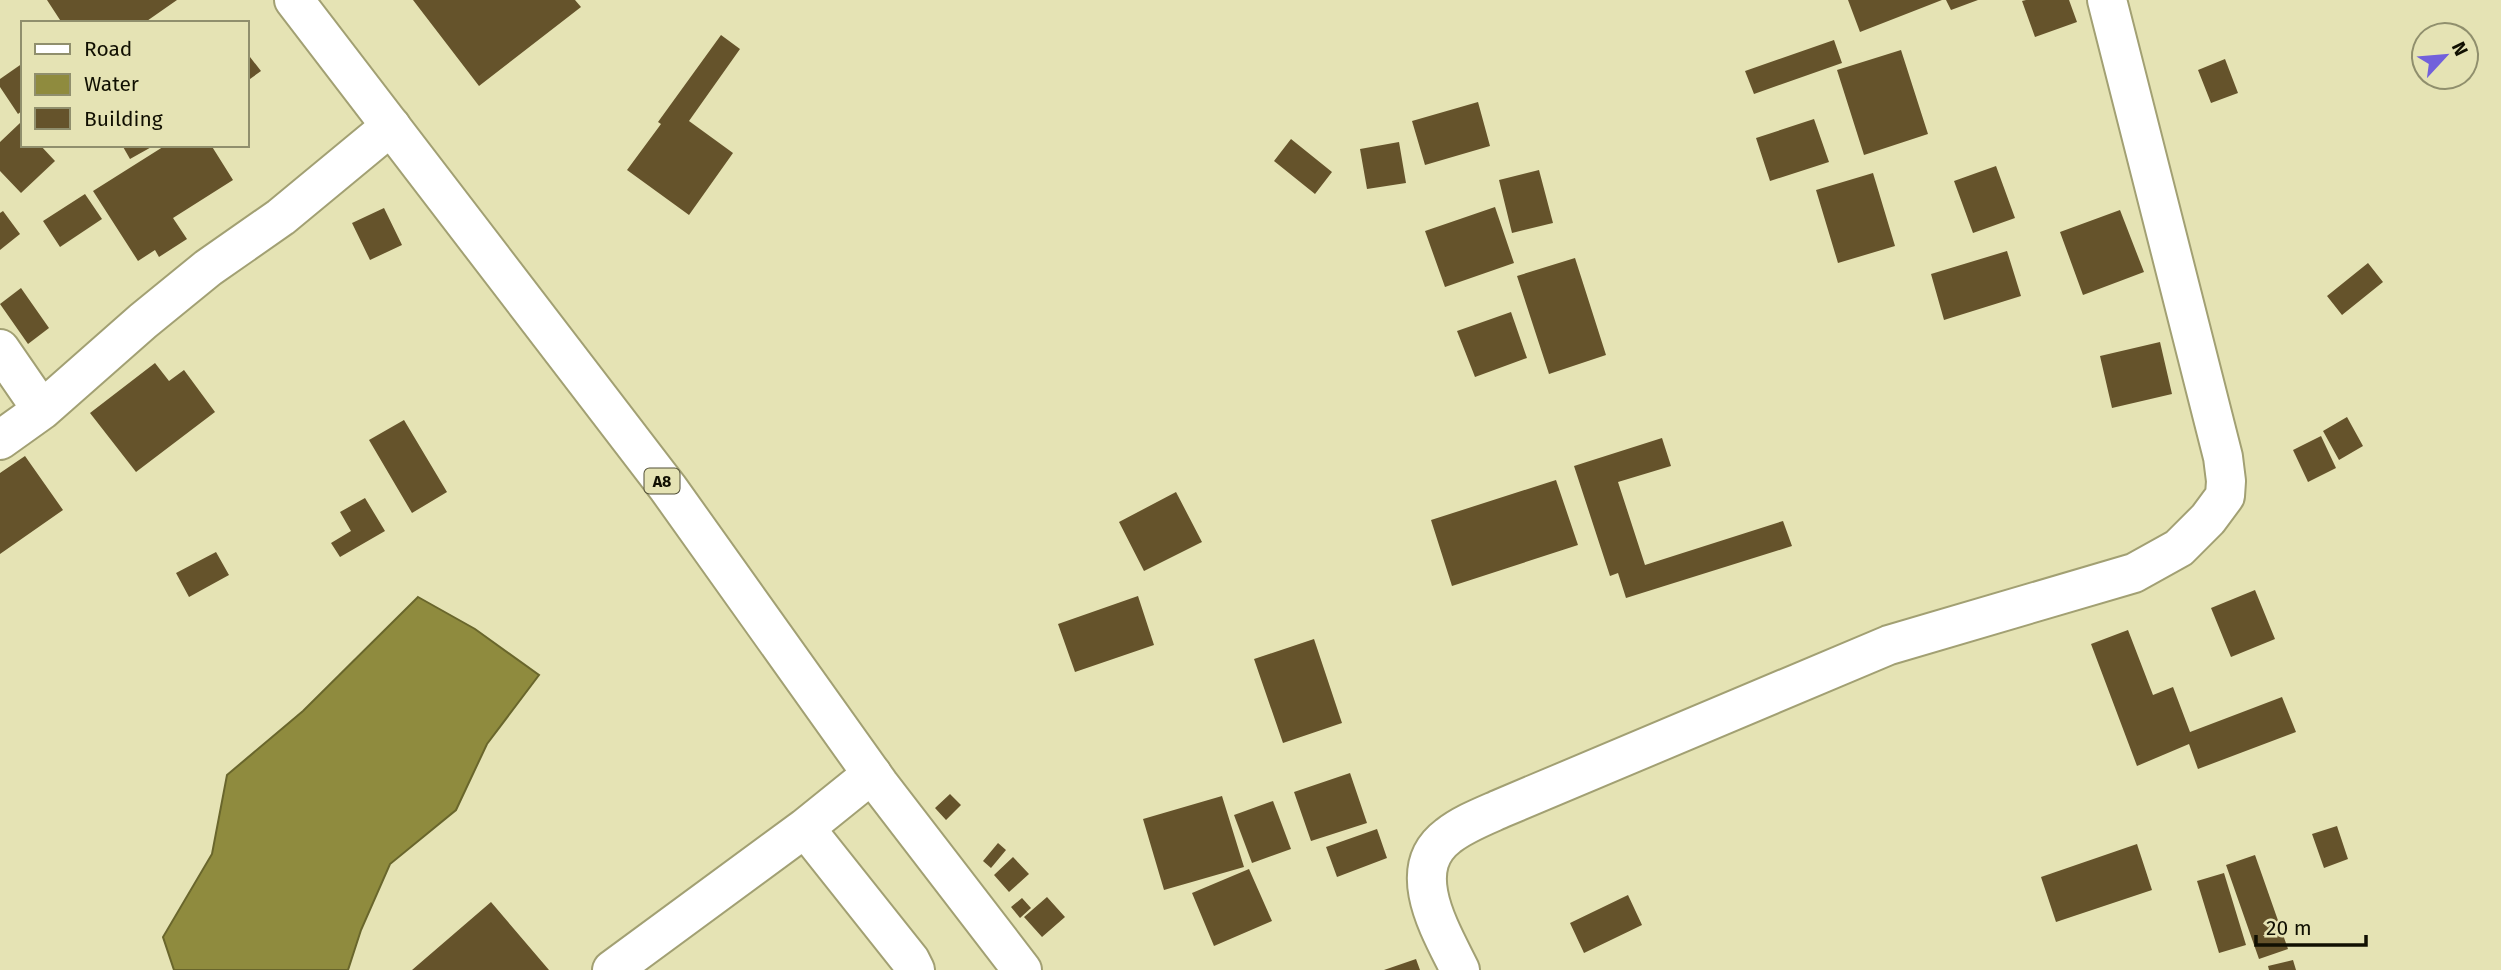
<svg xmlns="http://www.w3.org/2000/svg" width="2501" height="970" font-family="'Fira Sans',sans-serif">
	<rect width="100%" height="100%" fill="#e5e3b4"/>
	<path fill="#8f8b3e" stroke="#69662c" stroke-width="2" d="M 418,597 L 475,629 L 539,675 L 487,744 L 456,810 L 390,864 L 361,930 L 348,970 L 174,970 L 163,937 L 212,854 L 227,775 L 303,711 Z"/>
	<path fill="#65532b" d="M 47,0 L 177,0 L 144,23 L 62,23 Z
		M 413,0 L 575,0 L 581,7 L 479,86 Z
		M 1848,0 L 1942,0 L 1860,32 Z
		M 1946,0 L 1978,0 L 1951,10 Z
		M 2026,0 L 2069,0 L 2077,22 L 2035,37 L 2022,1 Z
		M 721,35 L 740,49 L 689,121 L 733,153 L 689,215 L 627,170 L 661,124 L 658,122 Z
		M 1834,40 L 1842,63 L 1754,94 L 1745,71 Z
		M 1901,50 L 1928,134 L 1864,155 L 1837,70 Z
		M 250,57 L 261,71 L 250,79 L 247,75 L 247,59 Z
		M 2225,59 L 2238,93 L 2211,103 L 2198,70 Z
		M 23,63 L 23,110 L 18,114 L 0,87 L 0,79 Z
		M 1478,102 L 1490,146 L 1425,165 L 1412,121 Z
		M 1814,119 L 1829,162 L 1770,181 L 1756,138 Z
		M 20,123 L 23,126 L 23,145 L 40,145 L 55,161 L 21,193 L 0,171 L 0,142 Z
		M 1291,139 L 1332,172 L 1315,194 L 1274,161 Z
		M 1399,142 L 1406,183 L 1367,189 L 1360,149 Z
		M 122,145 L 155,145 L 130,159 Z
		M 166,145 L 211,145 L 233,180 L 173,218 L 187,239 L 159,257 L 155,250 L 138,261 L 93,191 Z
		M 1996,166 L 2015,218 L 1973,233 L 1954,181 Z
		M 1539,170 L 1553,223 L 1512,233 L 1499,180 Z
		M 1873,173 L 1895,246 L 1838,263 L 1816,190 Z
		M 85,194 L 102,219 L 60,247 L 43,221 Z
		M 1495,207 L 1514,263 L 1445,287 L 1425,231 Z
		M 384,208 L 402,245 L 370,260 L 352,223 Z
		M 2120,210 L 2144,272 L 2083,295 L 2060,232 Z
		M 3,211 L 20,234 L 0,250 L 0,213 Z
		M 2007,251 L 2021,296 L 1944,320 L 1931,274 Z
		M 1575,258 L 1606,355 L 1549,374 L 1517,276 Z
		M 2368,263 L 2383,282 L 2342,315 L 2327,296 Z
		M 21,288 L 49,328 L 28,344 L 0,304 Z
		M 1511,312 L 1527,358 L 1475,377 L 1457,331 Z
		M 2160,342 L 2172,394 L 2112,408 L 2100,356 Z
		M 155,363 L 169,381 L 184,370 L 215,412 L 136,472 L 90,413 Z
		M 2347,417 L 2363,446 L 2339,460 L 2323,431 Z
		M 404,420 L 447,492 L 412,513 L 369,440 Z
		M 2321,436 L 2336,468 L 2308,482 L 2293,450 Z
		M 1662,438 L 1671,466 L 1618,482 L 1645,565 L 1783,521 L 1792,546 L 1626,598 L 1618,573 L 1610,576 L 1574,466 Z
		M 25,456 L 63,510 L 0,554 L 0,473 Z
		M 1556,480 L 1578,545 L 1452,586 L 1431,520 Z
		M 1176,492 L 1202,542 L 1144,571 L 1119,522 Z
		M 365,498 L 385,531 L 340,557 L 331,543 L 351,531 L 340,512 Z
		M 216,552 L 229,575 L 189,597 L 176,573 Z
		M 2255,590 L 2275,639 L 2231,657 L 2211,608 Z
		M 1138,596 L 1154,645 L 1075,672 L 1058,624 Z
		M 2128,630 L 2153,695 L 2173,687 L 2190,732 L 2282,697 L 2296,732 L 2198,769 L 2189,744 L 2137,766 L 2091,644 Z
		M 1314,639 L 1342,723 L 1283,743 L 1254,659 Z
		M 1350,773 L 1367,823 L 1311,841 L 1294,792 Z
		M 950,794 L 961,805 L 946,820 L 935,808 Z
		M 1222,796 L 1244,867 L 1164,890 L 1143,819 Z
		M 1273,801 L 1291,849 L 1252,863 L 1234,815 Z
		M 2337,826 L 2348,859 L 2324,868 L 2312,834 Z
		M 1377,829 L 1387,858 L 1337,877 L 1326,847 Z
		M 998,843 L 1006,850 L 991,868 L 983,861 Z
		M 2137,844 L 2152,890 L 2056,922 L 2041,877 Z
		M 2255,855 L 2288,949 L 2259,959 L 2226,865 Z
		M 1013,857 L 1029,874 L 1009,892 L 994,875 Z
		M 1249,869 L 1272,921 L 1214,946 L 1192,893 Z
		M 2224,873 L 2246,945 L 2219,953 L 2197,881 Z
		M 1628,895 L 1642,925 L 1584,953 L 1570,923 Z
		M 1047,897 L 1065,917 L 1042,937 L 1024,917 Z
		M 1022,898 L 1031,908 L 1020,918 L 1011,907 Z
		M 491,902 L 549,970 L 412,970 Z
		M 1416,959 L 1420,970 L 1384,970 Z
		M 2293,960 L 2296,970 L 2269,970 L 2268,966 Z"/>
	<g fill="none" stroke-linecap="round" stroke-linejoin="round">
		<g stroke="#a2a073" stroke-width="42">
			<path id="street" d="M 0,349 L 42,410
				M 0,440 L 42,410 L 143,321 L 208,268 L 281,217 L 391,126
				M 805,828 L 910,960 L 915,970
				M 612,970 L 805,828 L 872,774
				M 1460,970 C 1441,931 1403,870 1448,836 C 1463,824 1484,816 1502,808 L 1889,645 L 2134,573 L 2179,548 L 2208,519 L 2225,496 L 2226,481 L 2223,457 L 2107,0"/>
		</g>
		<g stroke="#a2a073" stroke-width="42">
			<path id="primary" d="M 294,0 L 668,488 L 879,784 L 1022,970"/>
		</g>
		<use href="#street" stroke="#fff" stroke-width="38"/>
		<use href="#primary" stroke="#fff" stroke-width="38"/>
	</g>
	<g text-anchor="middle" stroke-width="7" stroke-linejoin="round" paint-order="stroke">
		<rect fill="#e5e3b4" stroke="#514f37" stroke-width="2" x="644.5" y="468.5" width="35" height="25" rx="5"/>
		<g font-size="16" font-weight="bold" fill="#111002">
			<text x="662" y="487">A8</text>
		</g>
	</g>
	<rect x="21" y="21" width="228" height="126" fill="#e5e3b4" stroke="#908f6d" stroke-width="2"/>
	<rect x="35" y="44" width="35" height="10" fill="#ffffff" stroke="#908f6d" stroke-width="2"/>
	<text x="84" y="56" font-size="21" fill="#111002">Road</text>
	<rect x="35" y="74" width="35" height="21" fill="#8f8b3e" stroke="#908f6d" stroke-width="2"/>
	<text x="84" y="91" font-size="21" fill="#111002">Water</text>
	<rect x="35" y="108" width="35" height="21" fill="#65532b" stroke="#908f6d" stroke-width="2"/>
	<text x="84" y="126" font-size="21" fill="#111002">Building</text>
	<g transform="translate(2445 56) rotate(64)"><circle r="33" fill="#e5e3b4" stroke="#908f6d" stroke-width="2"/>
	<path d="M0-5L12 26L0 18L-12 26Z" fill="#7260db"/>
	<text y="-10" font-size="19" font-weight="bold" text-anchor="middle" fill="#111002">N</text>
	</g>
	<path d="M2256 935v10h110v-10" fill="none" stroke="#111002" stroke-width="3.5"/>
	<text x="2266" y="935" font-size="21" fill="#111002" stroke="#e5e3b4" stroke-width="5" paint-order="stroke">20 m</text>
</svg>
